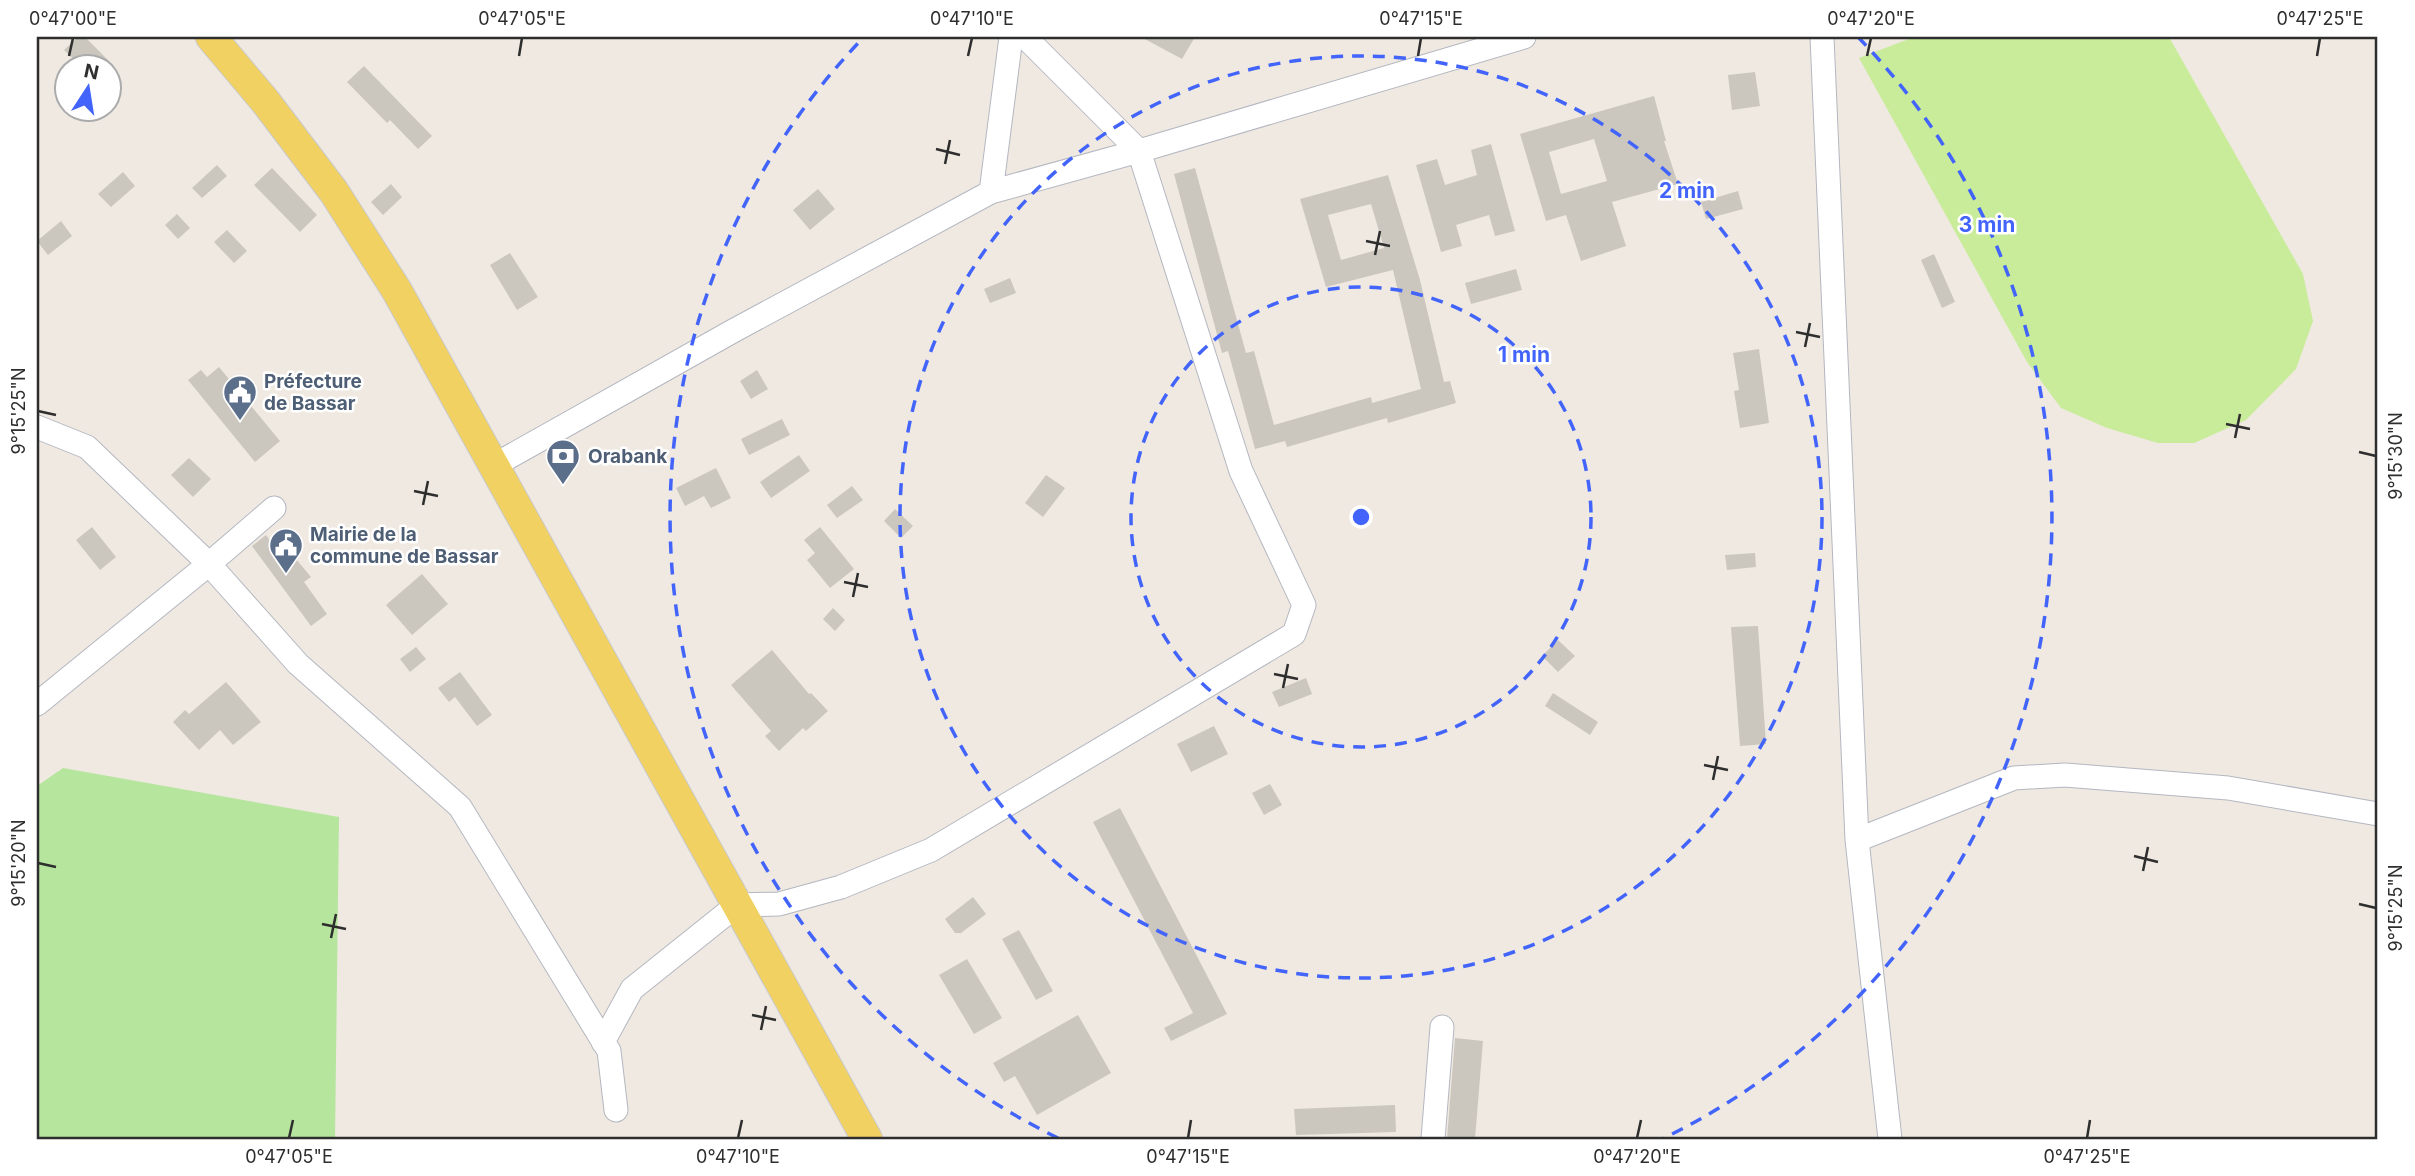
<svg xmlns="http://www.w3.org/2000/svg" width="2415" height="1176" font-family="Inter,sans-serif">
	<rect width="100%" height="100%" fill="#efe9e1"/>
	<path fill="#b6e59e" d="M 63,768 L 339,817 L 335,1139 L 37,1139 L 37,786 Z"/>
	<path fill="#c9ec9a" d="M 1914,37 L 2169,37 L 2303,274 L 2313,321 L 2296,369 L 2246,420 L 2194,443 L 2158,443 L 2107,428 L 2061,408 L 2027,362 L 1859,58 Z"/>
	<path fill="#cbc7bf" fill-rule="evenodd" d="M 78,37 L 85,37 L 114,66 L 81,66 L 64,50 Z
		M 1141,37 L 1195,37 L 1182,59 Z
		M 364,66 L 432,136 L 418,149 L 390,120 L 387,123 L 347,82 Z
		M 1755,72 L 1760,106 L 1732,110 L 1728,75 Z
		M 1654,96 L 1666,141 L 1664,141 L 1678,184 L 1612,202 L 1626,246 L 1581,261 L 1566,215 L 1546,221 L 1520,134 ZM 1594,139 L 1607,181 L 1561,194 L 1549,152 Z
		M 1491,144 L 1515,231 L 1495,236 L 1489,215 L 1456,225 L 1462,246 L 1441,252 L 1416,165 L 1437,159 L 1445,185 L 1477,175 L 1471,150 Z
		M 217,165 L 227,176 L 202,198 L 192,188 Z
		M 272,168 L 317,215 L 300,232 L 254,185 Z
		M 1195,168 L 1246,353 L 1254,351 L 1274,425 L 1371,397 L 1372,403 L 1421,389 L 1393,270 L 1326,287 L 1300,199 L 1388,175 L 1420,280 L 1444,382 L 1450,381 L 1456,403 L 1388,423 L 1387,418 L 1287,447 L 1285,441 L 1255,449 L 1228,351 L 1222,353 L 1174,174 ZM 1371,204 L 1384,248 L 1341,260 L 1328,215 Z
		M 123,172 L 135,186 L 111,207 L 98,194 Z
		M 391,184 L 402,197 L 383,215 L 371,202 Z
		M 818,189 L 835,209 L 810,230 L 793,210 Z
		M 1738,191 L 1743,209 L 1706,219 L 1701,202 Z
		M 177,214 L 190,228 L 178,239 L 165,225 Z
		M 61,221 L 72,236 L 48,255 L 37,241 Z
		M 227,230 L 247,251 L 234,263 L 214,242 Z
		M 510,253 L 538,297 L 517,310 L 490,265 Z
		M 1934,254 L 1955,302 L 1942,308 L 1921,260 Z
		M 1516,269 L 1522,290 L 1471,304 L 1465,283 Z
		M 1010,278 L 1016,293 L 990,303 L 984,289 Z
		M 1759,349 L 1769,423 L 1740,428 L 1734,391 L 1739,390 L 1733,353 Z
		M 219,367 L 280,441 L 255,462 L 188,380 L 201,370 L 207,377 Z
		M 757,370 L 768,389 L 751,399 L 740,381 Z
		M 782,419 L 790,435 L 749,455 L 741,439 Z
		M 799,455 L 810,471 L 771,498 L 760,482 Z
		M 189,458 L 211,479 L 193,497 L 171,475 Z
		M 716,468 L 731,498 L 711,508 L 704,496 L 685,506 L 676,488 Z
		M 1046,475 L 1065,488 L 1043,517 L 1025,503 Z
		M 852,486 L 863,500 L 837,518 L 827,505 Z
		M 895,509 L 913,526 L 901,538 L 884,521 Z
		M 92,527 L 116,557 L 100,570 L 76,540 Z
		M 820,527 L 854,569 L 830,588 L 807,560 L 815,553 L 804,540 Z
		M 266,535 L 288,565 L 296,559 L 311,577 L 304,582 L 327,614 L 311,626 L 252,546 Z
		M 1755,553 L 1756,567 L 1727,570 L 1725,555 Z
		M 422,574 L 448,604 L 412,635 L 386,605 Z
		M 833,608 L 845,620 L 835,631 L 823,619 Z
		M 1758,626 L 1766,744 L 1740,746 L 1731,627 Z
		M 1558,640 L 1575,656 L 1558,672 L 1542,656 Z
		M 416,647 L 426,659 L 410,672 L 400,659 Z
		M 772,650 L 809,694 L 811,693 L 828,711 L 806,731 L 803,728 L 779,751 L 765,736 L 771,731 L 731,685 Z
		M 460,672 L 492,715 L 477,726 L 455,697 L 449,702 L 438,688 Z
		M 1306,678 L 1312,694 L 1279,707 L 1272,692 Z
		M 226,682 L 261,722 L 233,745 L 220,730 L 199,750 L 173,722 L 185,710 L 189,714 Z
		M 1553,693 L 1598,722 L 1590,735 L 1545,706 Z
		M 1214,726 L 1228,754 L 1191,772 L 1177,744 Z
		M 1270,784 L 1282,805 L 1264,815 L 1252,793 Z
		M 1120,808 L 1227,1014 L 1171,1041 L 1164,1028 L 1193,1013 L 1093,822 Z
		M 973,897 L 986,914 L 961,933 L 955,933 L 945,919 Z
		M 1019,930 L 1053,991 L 1036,1000 L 1002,939 Z
		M 967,959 L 1002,1018 L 974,1034 L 939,975 Z
		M 1078,1015 L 1111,1073 L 1037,1115 L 1015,1076 L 1004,1082 L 993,1063 Z
		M 1455,1038 L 1483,1041 L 1475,1139 L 1447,1139 Z
		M 1395,1105 L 1396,1132 L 1296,1135 L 1294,1109 Z"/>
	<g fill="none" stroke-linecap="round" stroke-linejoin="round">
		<g stroke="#b4b7c1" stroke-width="25">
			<path id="minor" d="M 1822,37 L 1857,840 L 1890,1139
				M 991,192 L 1011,37
				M 37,427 L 87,447 L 209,564 L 298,664 L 460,807 L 609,1051 L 616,1110
				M 493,466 L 733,331 L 991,192 L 1139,151 L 1524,37
				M 37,704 L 209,564 L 274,508
				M 1857,840 L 2014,778 L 2065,775 L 2228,788 L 2378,814
				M 603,1042 L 632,989 L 737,905 L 779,904 L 841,887 L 931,850 L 1294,634 L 1304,605 L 1241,471 L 1139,151 L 1025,37
				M 1433,1139 L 1442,1027"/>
		</g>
		<g stroke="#c9c9c9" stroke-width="32">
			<path id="major" d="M 211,37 L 265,101 L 334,192 L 397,291 L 867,1139"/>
		</g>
		<use href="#minor" stroke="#fff" stroke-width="23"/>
		<use href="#major" stroke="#f2d163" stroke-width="30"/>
	</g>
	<path fill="none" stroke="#2e2e2e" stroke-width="2.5" d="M 69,56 L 73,38M 519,56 L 522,38M 968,56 L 972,38M 1418,56 L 1421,38M 1867,56 L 1871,38M 2317,56 L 2320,38M 936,149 L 960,155M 945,164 L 950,140M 1366,241 L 1390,246M 1375,255 L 1380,231M 1796,332 L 1820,337M 1805,347 L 1810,323M 38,411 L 56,415M 2226,424 L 2250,429M 2235,438 L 2240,414M 2359,452 L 2376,456M 414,491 L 438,496M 423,505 L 428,481M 844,582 L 868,587M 853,597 L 858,573M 1274,674 L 1298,679M 1283,688 L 1288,664M 1704,765 L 1728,770M 1713,780 L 1718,756M 2134,856 L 2158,862M 38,863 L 56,867M 2143,871 L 2148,847M 2359,904 L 2376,908M 322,924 L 346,929M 331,938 L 336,914M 752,1015 L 776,1020M 761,1030 L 766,1006M 289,1138 L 293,1120M 738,1138 L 742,1120M 1188,1138 L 1191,1120M 1637,1138 L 1641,1120M 2087,1138 L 2090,1120"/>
	<g fill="none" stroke="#4264fb" stroke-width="3.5" stroke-dasharray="12 9">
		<circle cx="1361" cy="517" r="230"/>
		<circle cx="1361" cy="517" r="461"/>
		<path d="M1058 1138A691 691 0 0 1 864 37M1858 37A691 691 0 0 1 1664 1138"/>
	</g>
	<defs>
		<g id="civic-pin" transform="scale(1.75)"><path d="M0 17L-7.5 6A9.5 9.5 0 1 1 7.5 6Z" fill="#5c6f8a" stroke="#fff"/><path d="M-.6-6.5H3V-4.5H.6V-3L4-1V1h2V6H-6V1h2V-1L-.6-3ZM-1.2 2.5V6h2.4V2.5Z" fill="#fff"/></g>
		<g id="bank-pin" transform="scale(1.75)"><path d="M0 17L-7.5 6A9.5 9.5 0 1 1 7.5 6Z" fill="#5c6f8a" stroke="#fff"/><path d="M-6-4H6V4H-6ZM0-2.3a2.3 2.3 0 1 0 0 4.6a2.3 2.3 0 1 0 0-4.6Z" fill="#fff"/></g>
	</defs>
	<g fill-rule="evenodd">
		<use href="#civic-pin" x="240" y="392"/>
		<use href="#bank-pin" x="563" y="456"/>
		<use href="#civic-pin" x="286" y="545"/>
	</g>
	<g text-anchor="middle" stroke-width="5" stroke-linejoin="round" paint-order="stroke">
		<g font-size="19" font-weight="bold" fill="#4e5e75" stroke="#fff" text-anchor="start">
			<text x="264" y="388">Préfecture<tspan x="264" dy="22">de Bassar</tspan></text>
			<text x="588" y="463">Orabank</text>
			<text x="310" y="541">Mairie de la<tspan x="310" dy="22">commune de Bassar</tspan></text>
		</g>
	</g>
	<circle cx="1361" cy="517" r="10" fill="#4264fb" stroke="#fff" stroke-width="3.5"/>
	<g font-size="21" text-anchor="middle" font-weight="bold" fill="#4264fb" stroke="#fff" stroke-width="5" stroke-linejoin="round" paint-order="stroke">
		<text x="1687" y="198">2 min</text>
		<text x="1987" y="232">3 min</text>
		<text x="1524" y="362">1 min</text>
	</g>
	<rect width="2415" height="1176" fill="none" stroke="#ffffff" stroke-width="77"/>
	<g transform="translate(88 88) rotate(12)"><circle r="33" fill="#ffffff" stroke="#ababab" stroke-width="2"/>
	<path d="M0-5L12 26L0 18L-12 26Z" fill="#4264fb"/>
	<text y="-10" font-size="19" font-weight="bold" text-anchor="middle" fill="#2e2e2e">N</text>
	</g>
	<rect x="38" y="38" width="2338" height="1100" fill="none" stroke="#2e2e2e" stroke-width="2.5"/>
	<g font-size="18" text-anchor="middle" fill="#2e2e2e">
		<text x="73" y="25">0°47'00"E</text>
		<text x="522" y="25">0°47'05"E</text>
		<text x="972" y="25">0°47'10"E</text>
		<text x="1421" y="25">0°47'15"E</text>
		<text x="1871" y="25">0°47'20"E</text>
		<text x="2320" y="25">0°47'25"E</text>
		<text transform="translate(19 411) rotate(-90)" y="6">9°15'25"N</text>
		<text transform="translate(2396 456) rotate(-90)" y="6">9°15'30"N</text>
		<text transform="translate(19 863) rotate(-90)" y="6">9°15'20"N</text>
		<text transform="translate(2396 908) rotate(-90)" y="6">9°15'25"N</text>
		<text x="289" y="1163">0°47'05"E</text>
		<text x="738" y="1163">0°47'10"E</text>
		<text x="1188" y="1163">0°47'15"E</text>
		<text x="1637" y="1163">0°47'20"E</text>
		<text x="2087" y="1163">0°47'25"E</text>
	</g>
</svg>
